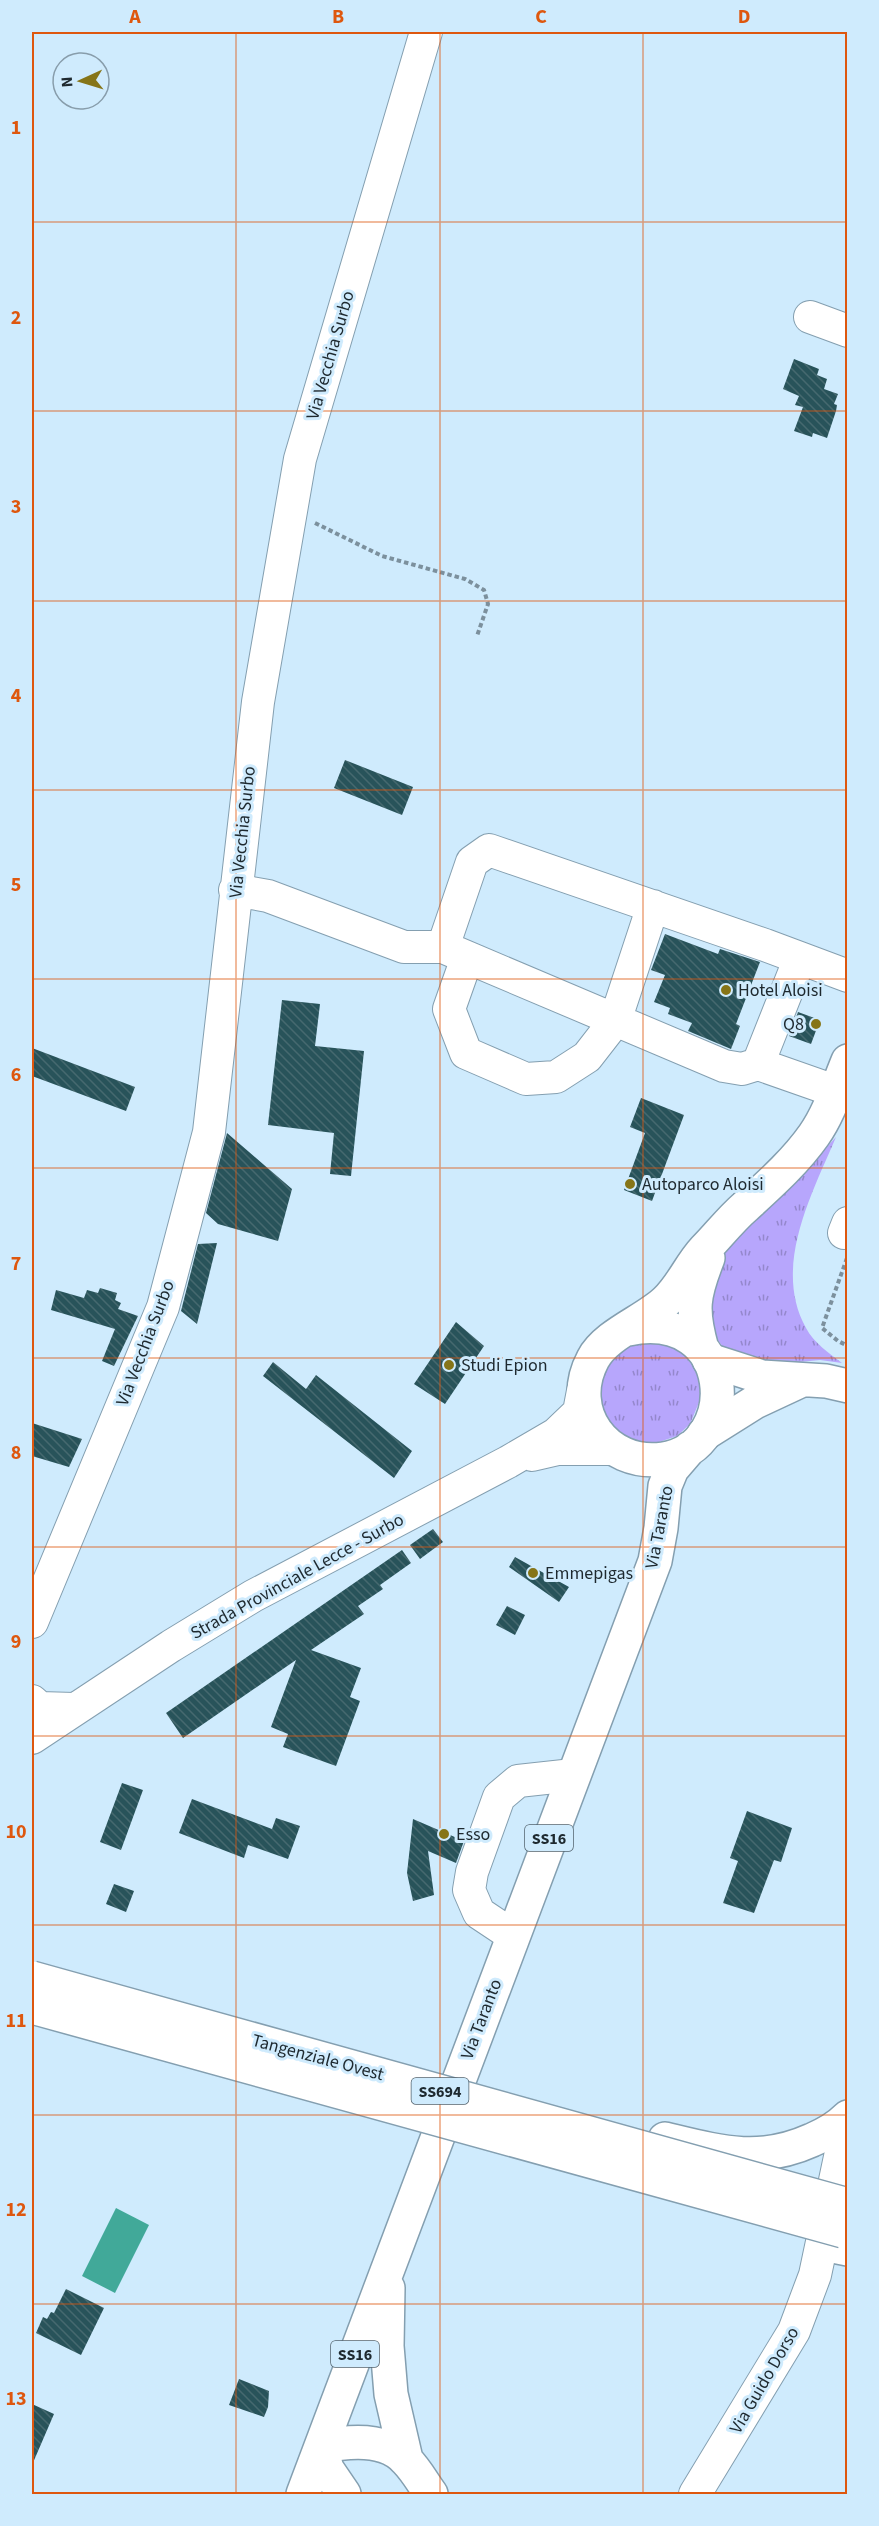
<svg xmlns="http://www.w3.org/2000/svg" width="879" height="2526" font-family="'Source Sans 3',sans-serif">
	<defs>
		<pattern id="grass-tufts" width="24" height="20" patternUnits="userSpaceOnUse" patternTransform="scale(1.5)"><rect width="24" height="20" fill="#b7a6fc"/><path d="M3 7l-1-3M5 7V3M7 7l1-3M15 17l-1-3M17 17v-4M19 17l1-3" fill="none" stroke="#9487cc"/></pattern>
		<pattern id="building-back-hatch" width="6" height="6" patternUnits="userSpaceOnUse" patternTransform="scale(1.5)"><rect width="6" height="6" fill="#28535a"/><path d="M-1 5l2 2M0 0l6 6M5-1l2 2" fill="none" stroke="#46696f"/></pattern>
	</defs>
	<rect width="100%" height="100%" fill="#cfebfd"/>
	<path fill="url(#grass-tufts)" d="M 836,1137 C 812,1194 772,1267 806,1328 C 814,1343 829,1353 842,1363 L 820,1360 L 778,1364 L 729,1355 L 710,1330 L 713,1266 L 739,1232 L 789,1188 Z
		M 658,1341 L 682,1352 L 693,1366 L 700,1382 L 700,1400 L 690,1424 L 677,1436 L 653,1444 L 635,1442 L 613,1429 L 599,1407 L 601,1372 L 624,1346 Z"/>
	<path fill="#41a999" d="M 116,2208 L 149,2225 L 115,2293 L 82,2276 Z"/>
	<path fill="url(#building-back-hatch)" d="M 794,359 L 819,369 L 817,375 L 827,379 L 824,389 L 838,394 L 834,404 L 837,405 L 836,411 L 827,438 L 813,433 L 812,437 L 794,431 L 803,407 L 795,405 L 799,396 L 783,389 Z
		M 345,760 L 413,787 L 402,815 L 334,788 Z
		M 665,934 L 718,954 L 720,949 L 760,962 L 736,1024 L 740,1026 L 731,1049 L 688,1031 L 692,1023 L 668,1014 L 670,1008 L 654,1002 L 665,975 L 651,970 Z
		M 282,1000 L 320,1004 L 315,1046 L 364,1051 L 351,1176 L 330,1174 L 334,1133 L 268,1125 Z
		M 798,1012 L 820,1020 L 811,1044 L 789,1036 Z
		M 32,1048 L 135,1087 L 126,1111 L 32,1076 Z
		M 641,1098 L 684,1115 L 652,1201 L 624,1190 L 645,1133 L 630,1127 Z
		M 227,1133 L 292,1189 L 278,1241 L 218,1224 L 206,1213 Z
		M 217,1243 L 197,1324 L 181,1311 L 198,1244 Z
		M 100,1288 L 117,1293 L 115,1300 L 121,1303 L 118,1309 L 138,1316 L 114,1366 L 102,1361 L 115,1329 L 51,1310 L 56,1290 L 84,1298 L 87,1290 L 98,1293 Z
		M 456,1322 L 484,1346 L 445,1404 L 414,1384 Z
		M 273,1362 L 306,1389 L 316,1375 L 412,1451 L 394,1478 L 263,1376 Z
		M 32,1423 L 82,1439 L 69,1467 L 32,1456 Z
		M 433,1529 L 443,1542 L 420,1559 L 410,1545 Z
		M 402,1550 L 411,1563 L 380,1585 L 383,1589 L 358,1606 L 364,1614 L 311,1650 L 361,1668 L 350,1697 L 360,1701 L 336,1766 L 283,1747 L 288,1734 L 271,1727 L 296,1660 L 183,1738 L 166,1713 Z
		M 515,1557 L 569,1587 L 559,1602 L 509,1567 Z
		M 507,1606 L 525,1615 L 515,1635 L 496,1625 Z
		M 122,1783 L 143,1790 L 121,1850 L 100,1842 Z
		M 192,1799 L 272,1829 L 276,1818 L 300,1826 L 288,1859 L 248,1845 L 244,1858 L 179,1833 Z
		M 747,1811 L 792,1828 L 781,1862 L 774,1860 L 754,1913 L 723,1903 L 738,1861 L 730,1858 Z
		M 413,1819 L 464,1841 L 456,1863 L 428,1851 L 434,1895 L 413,1901 L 407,1873 Z
		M 114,1884 L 134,1891 L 126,1912 L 106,1904 Z
		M 66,2289 L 104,2308 L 81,2355 L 36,2333 L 43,2317 L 47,2319 L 51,2312 L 54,2313 Z
		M 239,2379 L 269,2391 L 268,2407 L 264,2417 L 229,2405 Z
		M 32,2404 L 54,2414 L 32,2465 Z"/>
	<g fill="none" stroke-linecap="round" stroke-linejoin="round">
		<g stroke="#849fb0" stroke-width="34">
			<path id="minor" d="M 810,317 L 848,331
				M 235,890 L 268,896 L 404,947 L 443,947 L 724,1066 L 742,1069 L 758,1064 L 835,1091
				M 443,947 L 472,862 L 489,850 L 765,945 L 848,976
				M 467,958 L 449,1009 L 466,1053 L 526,1079 L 556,1077 L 587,1057 L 615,1021 L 653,906
				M 758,1064 L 800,958
				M 844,1233 L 848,1223
				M 532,1455 L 558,1449 L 613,1449
				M 32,1622 L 163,1307 L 209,1132 L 258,702 L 300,459 L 426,32
				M 32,1701 L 40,1708 L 74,1709
				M 32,1738 L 171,1646 L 253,1596 L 508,1462 L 556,1434 L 579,1412 L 583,1391
				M 512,1935 L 479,1913 L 469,1890 L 472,1872 L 499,1797 L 518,1781 L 573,1775
				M 695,2494 L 794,2331 L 815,2275 L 848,2119"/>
		</g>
		<g stroke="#849fb0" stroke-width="36">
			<path id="major" d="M 628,1329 C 737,1307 743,1448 663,1459 C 606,1467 565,1411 593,1359 C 606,1334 645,1321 666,1301 C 682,1286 690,1265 704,1250 C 718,1236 730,1220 745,1207 C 769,1185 795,1162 814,1135 C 829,1114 838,1085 848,1061
				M 702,1349 C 691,1310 693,1296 708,1258
				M 388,2288 L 387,2346 L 391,2394 L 406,2459
				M 321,2447 C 348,2441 385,2437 406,2460 C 416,2470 423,2483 431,2494
				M 321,2447 L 327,2469 L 344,2494
				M 303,2494 L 655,1561 L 661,1528 L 665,1486 L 672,1469 L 690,1448"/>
		</g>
		<g stroke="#849fb0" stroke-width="36">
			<path id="highway" d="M 709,1360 L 762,1377 L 826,1381 L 848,1386
				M 704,1434 L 755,1402 L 800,1381
				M 665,2139 C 719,2152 759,2164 812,2140 C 824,2135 838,2127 848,2117
				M 838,2247 L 848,2249"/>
		</g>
		<path stroke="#7c909d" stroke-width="4" stroke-dasharray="4.5 3" stroke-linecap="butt" d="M 315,523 L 382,556 L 465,579 L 484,590 L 488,604 L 477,636
			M 847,1258 L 822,1328 L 838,1341 L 848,1346"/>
		<use href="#minor" stroke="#fff" stroke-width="32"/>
		<use href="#major" stroke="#fff" stroke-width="33"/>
		<use href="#highway" stroke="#fff" stroke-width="33"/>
		<g stroke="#849fb0" stroke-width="36" stroke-linecap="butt">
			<path id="highway-bridge" d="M 32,1978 L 848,2205
				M 32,2007 L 843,2231"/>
		</g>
		<use href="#highway-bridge" stroke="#fff" stroke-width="33"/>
	</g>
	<path fill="none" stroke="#de570e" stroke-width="1.5" stroke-opacity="0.55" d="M 236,32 L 236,2494M 440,32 L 440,2494M 643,32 L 643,2494M 32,222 L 848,222M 32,411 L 848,411M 32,601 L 848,601M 32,790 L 848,790M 32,979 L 848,979M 32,1168 L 848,1168M 32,1358 L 848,1358M 32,1547 L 848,1547M 32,1736 L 848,1736M 32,1925 L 848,1925M 32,2115 L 848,2115M 32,2304 L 848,2304"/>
	<g fill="#867518" stroke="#cfebfd" stroke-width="2">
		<circle cx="726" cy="990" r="6"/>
		<circle cx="816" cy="1024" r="6"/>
		<circle cx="630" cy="1184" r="6"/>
		<circle cx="449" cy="1365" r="6"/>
		<circle cx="533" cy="1573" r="6"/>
		<circle cx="444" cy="1834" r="6"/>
	</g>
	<g text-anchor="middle" stroke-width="6" stroke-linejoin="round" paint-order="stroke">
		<g fill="#cfebfd" stroke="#53636d" stroke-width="1.5">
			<rect x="525" y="1825" width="48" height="26" rx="4.5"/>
			<rect x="411.5" y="2078" width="57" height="26" rx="4.5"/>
			<rect x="331" y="2341" width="48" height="26" rx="4.5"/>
		</g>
		<g font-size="16" font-weight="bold" fill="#1e292f">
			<text x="549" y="1844">SS16</text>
			<text x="440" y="2097">SS694</text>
			<text x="355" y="2360">SS16</text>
		</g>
		<g font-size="18" fill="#1e292f" stroke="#cfebfd">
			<text transform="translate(330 355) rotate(-74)" y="6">Via Vecchia Surbo</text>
			<text transform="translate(242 832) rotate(-84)" y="6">Via Vecchia Surbo</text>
			<text transform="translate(145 1343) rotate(-69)" y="6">Via Vecchia Surbo</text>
			<text transform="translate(659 1527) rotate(-79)" y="6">Via Taranto</text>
			<text transform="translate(297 1576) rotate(-29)" y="6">Strada Provinciale Lecce - Surbo</text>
			<text transform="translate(481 2019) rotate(-69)" y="6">Via Taranto</text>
			<text transform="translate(318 2057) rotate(15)" y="6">Tangenziale Ovest</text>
			<text transform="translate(764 2380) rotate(-60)" y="6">Via Guido Dorso</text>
		</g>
		<g font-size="18" fill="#1e292f" stroke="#cfebfd" text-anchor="start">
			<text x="738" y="996">Hotel Aloisi</text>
			<text x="804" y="1030" text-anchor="end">Q8</text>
			<text x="642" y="1190">Autoparco Aloisi</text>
			<text x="461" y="1371">Studi Epion</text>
			<text x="545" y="1579">Emmepigas</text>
			<text x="456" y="1840">Esso</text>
		</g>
	</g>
	<rect width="879" height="2526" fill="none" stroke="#cfebfd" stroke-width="66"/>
	<g transform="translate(81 81) rotate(266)"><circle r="28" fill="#cfebfd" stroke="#889dab" stroke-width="1.5"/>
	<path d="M0-4.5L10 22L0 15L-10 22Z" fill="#867518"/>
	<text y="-9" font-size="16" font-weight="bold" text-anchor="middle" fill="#1e292f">N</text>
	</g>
	<rect x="33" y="33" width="813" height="2460" fill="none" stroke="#de570e" stroke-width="2"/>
	<g font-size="20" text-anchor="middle" font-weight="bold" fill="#de570e">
		<text x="135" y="23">A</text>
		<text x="338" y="23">B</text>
		<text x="541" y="23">C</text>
		<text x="744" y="23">D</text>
		<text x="16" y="134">1</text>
		<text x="16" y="324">2</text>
		<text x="16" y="513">3</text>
		<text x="16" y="702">4</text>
		<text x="16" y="891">5</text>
		<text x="16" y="1081">6</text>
		<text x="16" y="1270">7</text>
		<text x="16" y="1459">8</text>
		<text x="16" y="1648">9</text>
		<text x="16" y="1838">10</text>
		<text x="16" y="2027">11</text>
		<text x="16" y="2216">12</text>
		<text x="16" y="2405">13</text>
	</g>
</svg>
